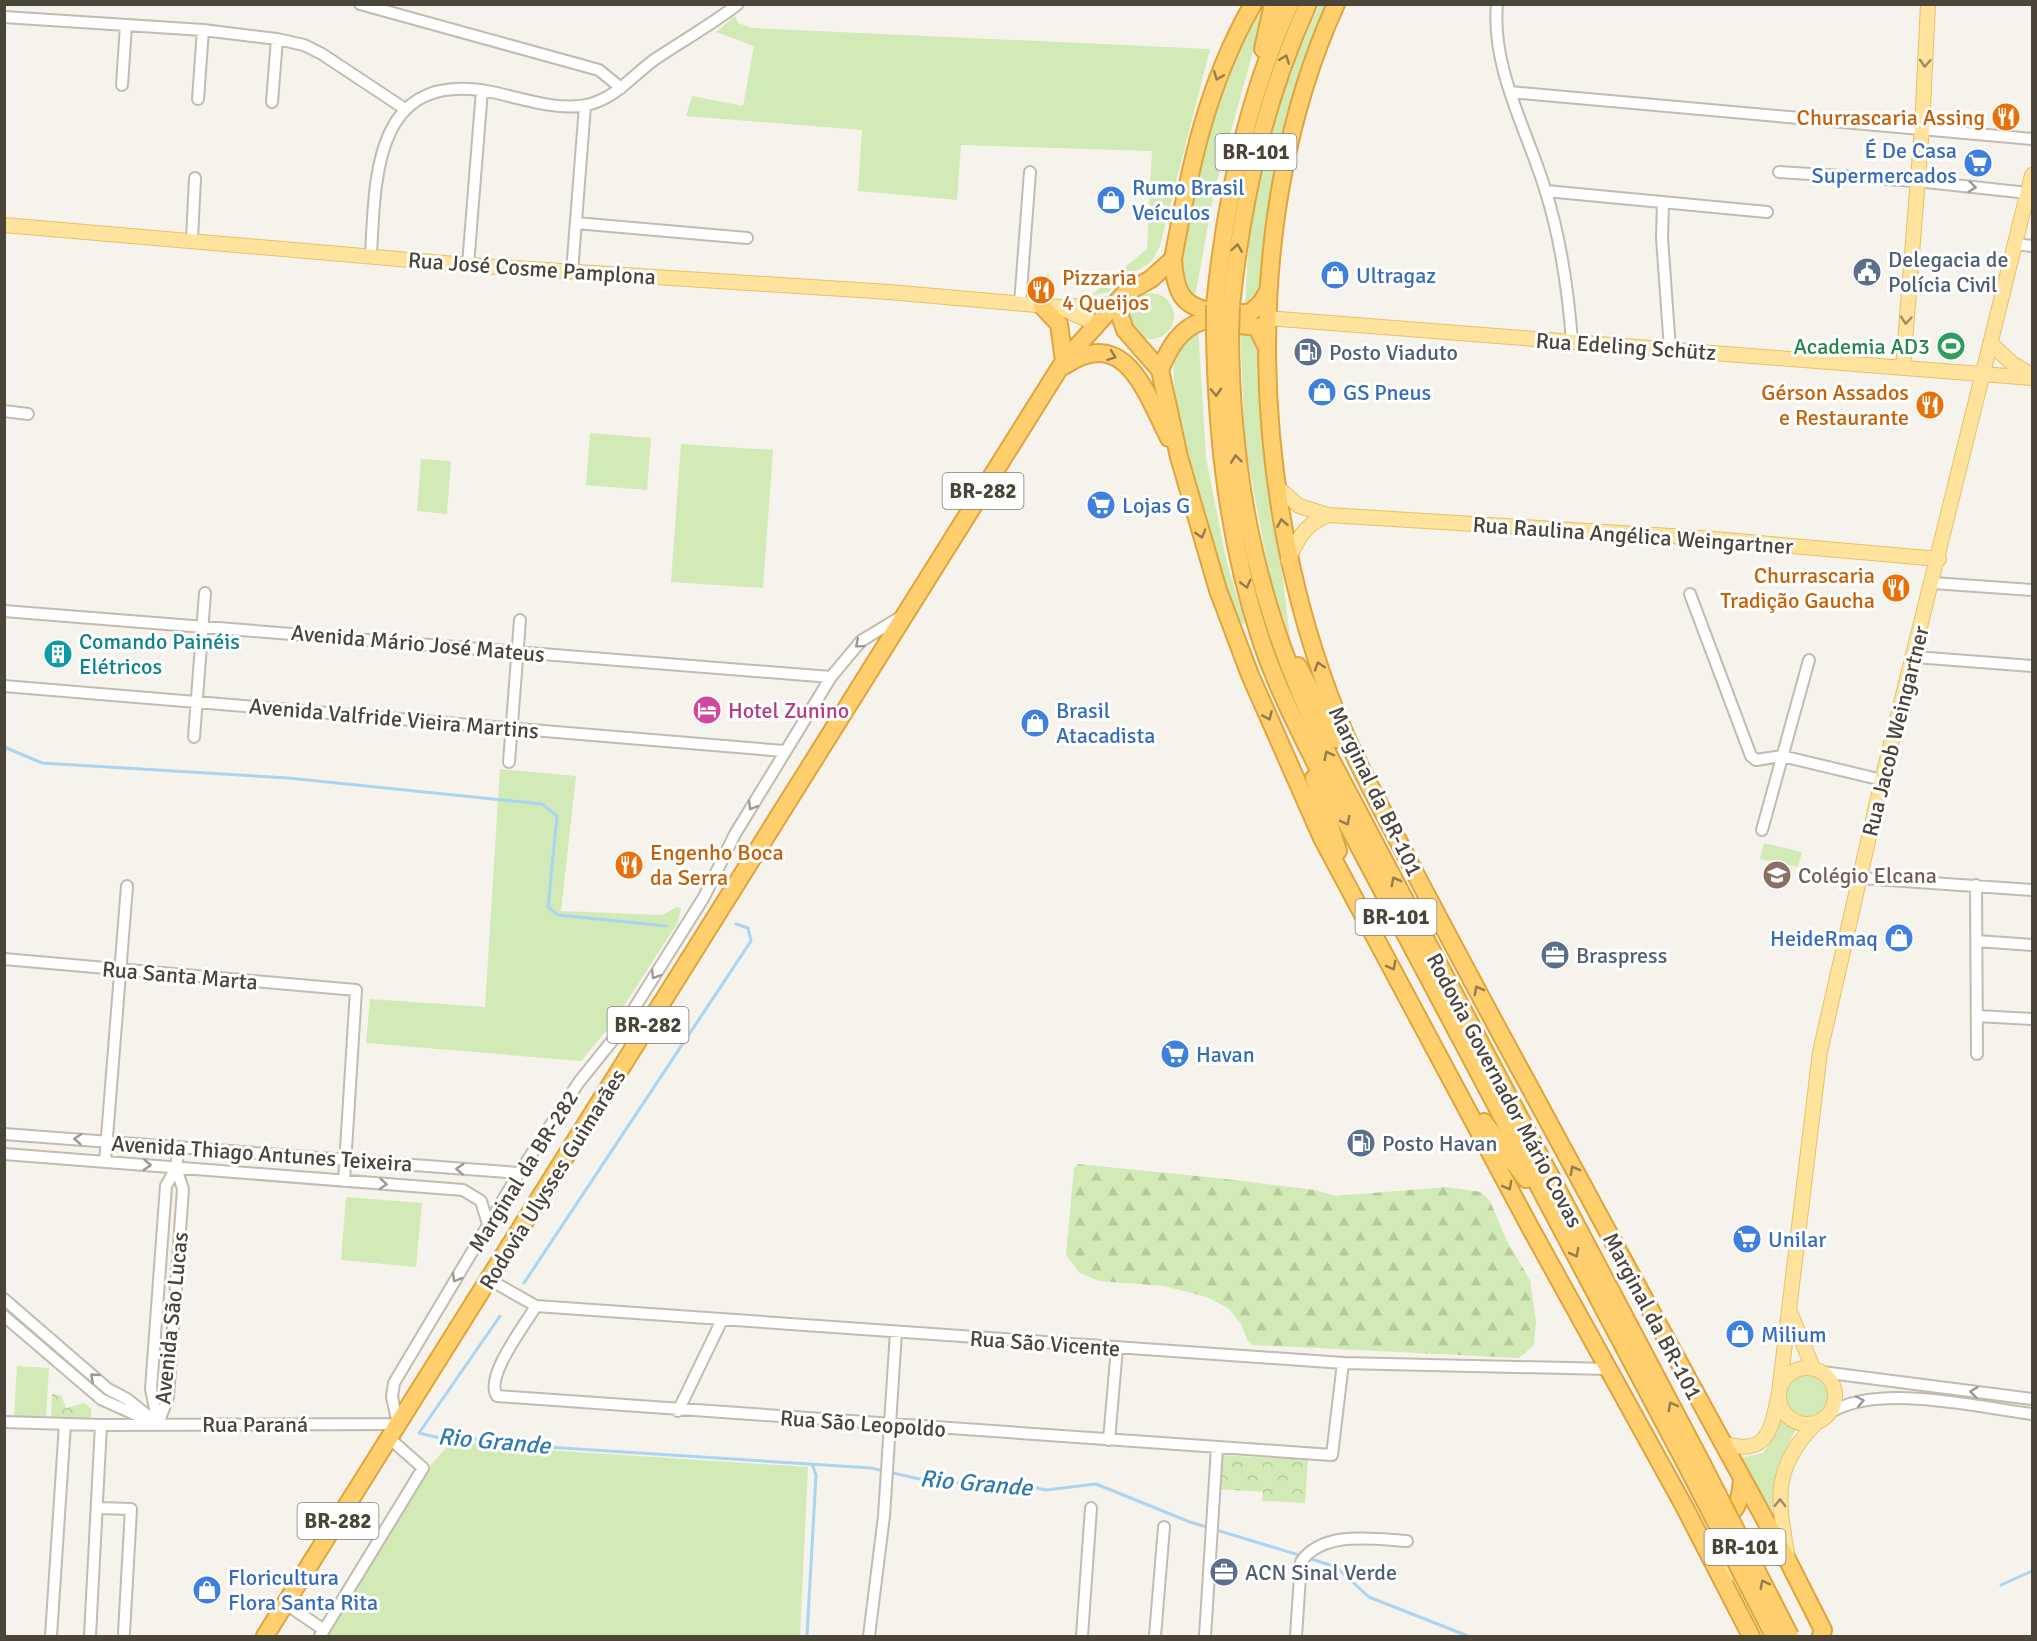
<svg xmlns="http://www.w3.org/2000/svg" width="2037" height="1641" font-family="Signika,sans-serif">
	<defs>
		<pattern id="forest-firs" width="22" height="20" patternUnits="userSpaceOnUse" patternTransform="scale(1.5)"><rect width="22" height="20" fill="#d2eab5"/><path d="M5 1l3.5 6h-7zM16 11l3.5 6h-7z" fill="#b6ca9c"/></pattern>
		<pattern id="park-crowns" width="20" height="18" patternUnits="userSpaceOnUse" patternTransform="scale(1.5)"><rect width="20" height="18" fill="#d2eab5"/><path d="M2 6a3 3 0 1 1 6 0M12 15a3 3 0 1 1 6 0" fill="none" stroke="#b6ca9c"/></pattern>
	</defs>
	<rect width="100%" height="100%" fill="#f6f3ec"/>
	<path fill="#d2eab5" d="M 1262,5 L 1266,5 L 1214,192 L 1195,297 L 1180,274 L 1176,260 L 1211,115 L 1243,39 Z
		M 1320,5 L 1330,5 L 1272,216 L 1258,299 L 1245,305 C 1247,280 1247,256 1250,231 C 1259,159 1288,70 1320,5 Z
		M 735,16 L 738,23 L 752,28 L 1210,49 L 1160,246 C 1157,251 1154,259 1149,263 C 1133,277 1125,266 1109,292 L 1090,296 L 1147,249 L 1152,151 L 961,145 L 957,200 L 858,191 L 862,130 L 686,116 L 692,96 L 743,106 L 754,46 L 716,32 Z
		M1128 316a23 23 0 1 1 46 0a23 23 0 1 1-46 0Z
		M 1198,327 L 1206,458 L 1226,559 L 1245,623 L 1241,624 C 1223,579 1210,533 1197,487 C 1184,441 1169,395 1175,346 Z
		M 1240,327 L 1257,330 L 1264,421 L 1290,638 L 1270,579 L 1245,444 Z
		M 590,433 L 651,438 L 647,490 L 586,485 Z
		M 681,444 L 773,450 L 763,588 L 671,582 Z
		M 421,459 L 451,461 L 447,514 L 417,511 Z
		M 500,769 L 576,776 L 561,911 L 662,915 L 677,907 L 681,908 L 678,922 L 613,1023 L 581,1061 L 366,1043 L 370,999 L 485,1007 Z
		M 1764,843 L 1802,852 L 1798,867 L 1760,859 Z
		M 346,1197 L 422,1203 L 416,1267 L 341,1260 Z
		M 17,1366 L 49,1368 L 46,1418 L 14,1416 Z
		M1786 1397a22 22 0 1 1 44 0a22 22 0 1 1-44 0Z
		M 1781,1418 L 1788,1425 L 1797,1428 C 1781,1456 1775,1481 1772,1513 L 1740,1458 L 1763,1453 L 1775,1436 Z
		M 467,1440 L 485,1446 L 808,1467 L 800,1636 L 324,1636 L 426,1470 L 450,1444 Z"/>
	<path fill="url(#forest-firs)" d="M 1078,1164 L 1226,1179 L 1315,1190 L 1336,1196 L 1446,1187 L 1481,1192 L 1490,1201 L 1507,1241 L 1530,1280 L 1536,1322 L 1534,1345 L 1519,1358 L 1253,1345 L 1248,1341 L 1241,1324 L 1228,1308 L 1207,1297 L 1164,1286 L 1099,1281 L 1080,1273 L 1066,1255 L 1074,1168 Z"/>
	<path fill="url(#park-crowns)" d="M 52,1394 L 61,1395 L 66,1408 L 85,1403 L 91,1409 L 91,1418 L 51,1417 Z
		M 1220,1455 L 1308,1460 L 1305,1503 L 1262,1501 L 1263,1492 L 1218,1489 Z"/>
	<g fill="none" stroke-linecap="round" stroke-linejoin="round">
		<path stroke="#a9d4f2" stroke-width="3" d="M 4,747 L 42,763 L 288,778 L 542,804 L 557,816 L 548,907 L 558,915 L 667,926
			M 524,1283 L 751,941 L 748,928 L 736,924
			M 500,1316 L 419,1433 L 448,1440 L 467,1436 L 486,1443 L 871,1468 L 933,1482 L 1012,1483 L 1046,1490 L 1096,1484 L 1190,1522 L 1302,1556
			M 1308,1558 L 1336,1567 L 1369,1597 L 1468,1636
			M 2001,1585 L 2032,1571
			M 807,1636 L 816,1475 L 812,1464"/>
		<g stroke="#c2bbae" stroke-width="14">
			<path id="minor" d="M 360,4 L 599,70 L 621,88
				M 1497,4 C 1491,68 1527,130 1545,189 C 1561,239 1568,289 1572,341
				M 4,17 L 203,30 L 277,39 L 304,45 L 322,54 L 405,109
				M 122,85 L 126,25
				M 1510,92 L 2032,139
				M 198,99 L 203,30
				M 272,102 L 277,39
				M 1779,172 L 1917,181 L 2028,193
				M 1546,191 L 1767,212
				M 1663,202 L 1662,238 L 1670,349
				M 576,223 L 747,238
				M 192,239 L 195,178
				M 2015,244 L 2032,246
				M 371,256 C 375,173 375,69 492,92 C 520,98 557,111 586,105 C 615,99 632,76 654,60 C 682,41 711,25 738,4
				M 468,265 L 482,90
				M 572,272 L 585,106
				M 1020,304 L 1030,172
				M 4,411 L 28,414
				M 1933,583 L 2032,590
				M 1690,594 L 1751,756 L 1756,760 L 1782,756 L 1882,780
				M 4,611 L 831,677
				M 1915,657 L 2032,666
				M 4,686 L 784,751
				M 194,737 L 205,593
				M 509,762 L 520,620
				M 1762,830 L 1809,660
				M 1860,878 L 2032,890
				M 1976,885 L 1977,1054
				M 1977,941 L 2032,945
				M 4,959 L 356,990 L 344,1181
				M 1977,1016 L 2032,1019
				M 4,1134 L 519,1173
				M 4,1154 L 463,1190 L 481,1201 L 488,1224
				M 105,1162 L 127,886
				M 490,1280 L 536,1306 L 1343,1363 L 1609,1369
				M 4,1299 L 108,1389 L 127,1399 L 158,1424
				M 536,1306 C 525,1325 484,1377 497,1396 L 1332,1455 L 1343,1363
				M 4,1316 L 101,1399 L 143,1418
				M 1822,1372 L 2032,1399
				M 678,1411 L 722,1320
				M 1831,1412 C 1880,1383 1977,1407 2032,1414
				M 4,1422 L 101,1425 L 398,1424 L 392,1397 L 394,1383 L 519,1173 L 579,1082 L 620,1031 L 704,897 L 735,834 L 831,677 L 861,641 L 902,616
				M 158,1424 L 151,1389 L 166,1186 L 176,1168 L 179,1147
				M 158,1424 L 168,1397 L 183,1189 L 176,1168
				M 1109,1440 L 1117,1348
				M 98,1508 L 131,1509 L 124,1633
				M 286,1604 L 324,1630 L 320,1636
				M 324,1630 L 423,1468 L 389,1438
				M 51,1636 L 65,1424
				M 90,1636 L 101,1425
				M 869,1636 L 884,1516 L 896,1332
				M 1082,1636 L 1091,1508
				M 1155,1636 L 1164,1527
				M 1205,1636 L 1217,1448
				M 1296,1636 L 1301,1562 C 1323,1530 1373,1539 1407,1541"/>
		</g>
		<g stroke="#e6c16a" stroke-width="16">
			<path id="major" d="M 4,225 L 468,265 L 889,292 L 1059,307 L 1116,304
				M 1061,308 L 1096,324
				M 1268,318 L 2032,378
				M 1990,343 L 2013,364 L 2032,375
				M 1903,367 L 1922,128 L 1928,4
				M 1276,486 L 1299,506 L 1328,515 L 1703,538 L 1939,559
				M 1288,560 C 1300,536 1303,526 1328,515
				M 1790,1312 L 1813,1368
				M1779 1396a28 28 0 1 1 56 0a28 28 0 1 1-56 0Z
				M 1722,1443 C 1768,1457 1771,1431 1779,1393 L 1820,1052 L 1882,780 L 2032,175
				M 1787,1553 C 1777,1496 1773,1467 1816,1423
				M 1724,1584 C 1731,1555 1752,1541 1782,1550"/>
		</g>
		<g stroke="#e0a43c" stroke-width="20">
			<path id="highway" d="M 1253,4 C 1206,86 1190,168 1173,259 C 1175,292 1182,309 1218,312 C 1229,313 1240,315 1251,312 L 1261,303 L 1268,291
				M 1336,4 C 1238,221 1250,498 1337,715 C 1359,770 1389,822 1416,875 C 1453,945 1490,1015 1528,1084 C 1614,1243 1700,1403 1788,1561 L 1823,1630 L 1821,1636
				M 1263,49 L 1273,4
				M 1116,304 L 1125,330 L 1160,370 L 1179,457 L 1218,590 L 1250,675 L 1322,838 L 1531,1229 L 1684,1506 L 1751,1636
				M 1215,305 C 1225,203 1247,98 1290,4
				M 1042,306 L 1059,324 L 1064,361
				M 1231,306 C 1242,200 1264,101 1308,4
				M 1224,323 L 1257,327 L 1265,344
				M 1215,334 C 1217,438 1228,540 1261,640 C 1278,691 1303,738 1327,786 L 1686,1464
				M 1230,334 C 1231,489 1260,619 1330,758 L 1699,1458
				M 1064,366 C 1126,324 1146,394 1169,438
				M 1160,370 C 1169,348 1180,328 1203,321
				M 1298,666 L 1336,739
				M 1314,778 L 1338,851
				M 1484,1122 L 1526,1179
				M 1716,1520 C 1739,1514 1740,1500 1742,1479
				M 265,1636 L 1064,361 L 1124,294 L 1151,279 L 1173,259"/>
		</g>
		<use href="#minor" stroke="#fff" stroke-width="10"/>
		<use href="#major" stroke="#ffe39c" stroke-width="14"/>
		<use href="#highway" stroke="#ffcf6e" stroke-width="16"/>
		<g stroke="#e0a43c" stroke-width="20" stroke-linecap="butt">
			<path id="highway-bridge" d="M 1215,334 L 1215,305
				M 1230,334 L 1231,306
				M 1699,1458 L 1790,1636
				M 1686,1464 L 1774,1636"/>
		</g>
		<use href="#highway-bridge" stroke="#ffcf6e" stroke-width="16"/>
	</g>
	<defs><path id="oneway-chevron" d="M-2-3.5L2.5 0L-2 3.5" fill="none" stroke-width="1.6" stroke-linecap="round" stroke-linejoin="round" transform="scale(1.5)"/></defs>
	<g stroke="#937c4e">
		<use href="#oneway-chevron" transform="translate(1285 59) rotate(-69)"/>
		<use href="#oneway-chevron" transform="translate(1218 76) rotate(112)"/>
		<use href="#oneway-chevron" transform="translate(1237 248) rotate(-82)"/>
		<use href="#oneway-chevron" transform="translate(1112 356) rotate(20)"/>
		<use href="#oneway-chevron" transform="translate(1216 392) rotate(88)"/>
		<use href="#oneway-chevron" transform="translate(1236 459) rotate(-97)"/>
		<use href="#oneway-chevron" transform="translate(1282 523) rotate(-100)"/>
		<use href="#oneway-chevron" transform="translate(1201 534) rotate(73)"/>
		<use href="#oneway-chevron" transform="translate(1246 584) rotate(76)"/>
		<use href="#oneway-chevron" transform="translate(1319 666) rotate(-108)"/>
		<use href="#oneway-chevron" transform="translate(1268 716) rotate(66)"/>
		<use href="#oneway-chevron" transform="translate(1328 755) rotate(-117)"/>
		<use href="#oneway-chevron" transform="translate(1346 821) rotate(62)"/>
		<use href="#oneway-chevron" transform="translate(1395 881) rotate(-118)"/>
		<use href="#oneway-chevron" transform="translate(1392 966) rotate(62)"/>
		<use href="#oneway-chevron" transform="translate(1478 990) rotate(-118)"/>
		<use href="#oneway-chevron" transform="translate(1574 1170) rotate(-118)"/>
		<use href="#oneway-chevron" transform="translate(1508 1186) rotate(62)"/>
		<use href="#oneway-chevron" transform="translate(1575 1253) rotate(62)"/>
		<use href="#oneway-chevron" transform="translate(1672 1406) rotate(-118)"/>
		<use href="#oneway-chevron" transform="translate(1764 1584) rotate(-117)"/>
	</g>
	<g stroke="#9c8c66">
		<use href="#oneway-chevron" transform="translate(1925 63) rotate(93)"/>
		<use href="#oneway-chevron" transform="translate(1906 320) rotate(95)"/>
		<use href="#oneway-chevron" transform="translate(1780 1503) rotate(-89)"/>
	</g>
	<g stroke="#9c9892">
		<use href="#oneway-chevron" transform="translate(1972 187) rotate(6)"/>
		<use href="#oneway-chevron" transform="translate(859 644) rotate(140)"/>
		<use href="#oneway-chevron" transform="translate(752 806) rotate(121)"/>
		<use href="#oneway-chevron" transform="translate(655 975) rotate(122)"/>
		<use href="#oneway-chevron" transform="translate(78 1139) rotate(-176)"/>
		<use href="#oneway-chevron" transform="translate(147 1165) rotate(4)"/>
		<use href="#oneway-chevron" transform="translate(460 1169) rotate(-176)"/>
		<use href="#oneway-chevron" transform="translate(383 1184) rotate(5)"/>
		<use href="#oneway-chevron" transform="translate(456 1278) rotate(120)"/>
		<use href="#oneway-chevron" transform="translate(94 1377) rotate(-139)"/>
		<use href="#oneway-chevron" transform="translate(1974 1392) rotate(-173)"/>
		<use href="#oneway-chevron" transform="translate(1860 1401) rotate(-12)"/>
	</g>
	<defs>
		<g id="restaurant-disc" transform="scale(1.5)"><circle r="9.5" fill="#e8710a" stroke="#fff"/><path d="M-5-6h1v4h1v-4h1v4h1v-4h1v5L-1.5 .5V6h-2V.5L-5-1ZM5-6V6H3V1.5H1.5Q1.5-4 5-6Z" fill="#fff"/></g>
		<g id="supermarket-disc" transform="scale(1.5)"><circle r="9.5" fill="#3f7fe0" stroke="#fff"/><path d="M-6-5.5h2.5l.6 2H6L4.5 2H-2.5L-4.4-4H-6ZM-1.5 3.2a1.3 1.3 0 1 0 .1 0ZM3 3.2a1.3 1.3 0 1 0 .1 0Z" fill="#fff"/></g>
		<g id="shop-disc" transform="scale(1.5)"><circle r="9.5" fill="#3f7fe0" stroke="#fff"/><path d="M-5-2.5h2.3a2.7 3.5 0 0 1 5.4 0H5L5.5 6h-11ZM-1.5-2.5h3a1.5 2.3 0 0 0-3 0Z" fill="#fff"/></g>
		<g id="civic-disc" transform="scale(1.5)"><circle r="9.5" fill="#5c6f8a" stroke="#fff"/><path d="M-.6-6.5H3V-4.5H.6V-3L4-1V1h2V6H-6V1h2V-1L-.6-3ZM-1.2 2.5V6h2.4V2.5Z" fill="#fff"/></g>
		<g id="stadium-disc" transform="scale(1.5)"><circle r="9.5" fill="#2e9e5b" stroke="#fff"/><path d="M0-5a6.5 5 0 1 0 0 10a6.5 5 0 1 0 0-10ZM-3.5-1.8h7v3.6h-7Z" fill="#fff"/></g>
		<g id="fuel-disc" transform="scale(1.5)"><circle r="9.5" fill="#5c6f8a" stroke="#fff"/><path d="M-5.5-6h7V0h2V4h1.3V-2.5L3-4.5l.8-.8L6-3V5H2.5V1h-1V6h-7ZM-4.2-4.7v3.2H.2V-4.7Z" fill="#fff"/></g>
		<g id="building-disc" transform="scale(1.5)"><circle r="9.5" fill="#0f9aa8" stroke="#fff"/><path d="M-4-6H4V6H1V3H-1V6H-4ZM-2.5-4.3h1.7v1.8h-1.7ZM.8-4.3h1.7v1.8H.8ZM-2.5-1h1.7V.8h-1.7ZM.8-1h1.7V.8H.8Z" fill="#fff"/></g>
		<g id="hotel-disc" transform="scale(1.5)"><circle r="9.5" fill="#d1479c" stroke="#fff"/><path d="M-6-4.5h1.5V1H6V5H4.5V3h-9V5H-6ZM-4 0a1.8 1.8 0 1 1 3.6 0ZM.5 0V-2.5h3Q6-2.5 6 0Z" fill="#fff"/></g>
		<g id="school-disc" transform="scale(1.5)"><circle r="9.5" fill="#8d6e63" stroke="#fff"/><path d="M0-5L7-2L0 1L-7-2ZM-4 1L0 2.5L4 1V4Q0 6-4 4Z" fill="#fff"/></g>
		<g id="office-disc" transform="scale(1.5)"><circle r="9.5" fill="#5c6f8a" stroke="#fff"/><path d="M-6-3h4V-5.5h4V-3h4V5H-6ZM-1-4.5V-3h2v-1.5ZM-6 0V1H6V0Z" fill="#fff"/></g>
	</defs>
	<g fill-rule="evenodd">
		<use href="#restaurant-disc" x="2006" y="117"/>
		<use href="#supermarket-disc" x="1978" y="163"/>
		<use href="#shop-disc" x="1111" y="200"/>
		<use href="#civic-disc" x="1867" y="272"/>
		<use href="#shop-disc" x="1335" y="275"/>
		<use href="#restaurant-disc" x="1041" y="290"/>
		<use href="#stadium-disc" x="1951" y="346"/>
		<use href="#fuel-disc" x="1308" y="352"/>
		<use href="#shop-disc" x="1322" y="392"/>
		<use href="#restaurant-disc" x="1930" y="405"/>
		<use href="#supermarket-disc" x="1101" y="505"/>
		<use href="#restaurant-disc" x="1896" y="588"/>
		<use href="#building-disc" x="58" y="654"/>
		<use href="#hotel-disc" x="707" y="710"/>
		<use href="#shop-disc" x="1035" y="723"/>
		<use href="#restaurant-disc" x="629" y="865"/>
		<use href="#school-disc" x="1777" y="875"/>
		<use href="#shop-disc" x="1899" y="938"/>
		<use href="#office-disc" x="1555" y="955"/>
		<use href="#supermarket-disc" x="1175" y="1054"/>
		<use href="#fuel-disc" x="1361" y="1143"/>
		<use href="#supermarket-disc" x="1747" y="1239"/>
		<use href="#shop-disc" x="1740" y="1334"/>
		<use href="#office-disc" x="1224" y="1572"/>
		<use href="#shop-disc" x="207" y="1590"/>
	</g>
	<g text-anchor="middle" stroke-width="6" stroke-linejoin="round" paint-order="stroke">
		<g fill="#fff" stroke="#817c74" stroke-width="1.5">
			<rect x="1215.5" y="134" width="81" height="36" rx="4.5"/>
			<rect x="942.5" y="473" width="81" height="36" rx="4.5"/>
			<rect x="1355.5" y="899" width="81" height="36" rx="4.5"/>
			<rect x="607.5" y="1007" width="81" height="36" rx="4.5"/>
			<rect x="297.5" y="1503" width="81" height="36" rx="4.5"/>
			<rect x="1704.5" y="1529" width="81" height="36" rx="4.5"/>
		</g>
		<g font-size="21" font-weight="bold" fill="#4b4439">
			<text x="1256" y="159">BR-101</text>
			<text x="983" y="498">BR-282</text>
			<text x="1396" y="924">BR-101</text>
			<text x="648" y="1032">BR-282</text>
			<text x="338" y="1528">BR-282</text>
			<text x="1745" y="1554">BR-101</text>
		</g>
		<g font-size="22" fill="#c56008" stroke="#fff" text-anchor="end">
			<text x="1985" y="125">Churrascaria Assing</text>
			<text x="1062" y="285" text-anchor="start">Pizzaria<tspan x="1062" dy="25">4 Queijos</tspan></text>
			<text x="1909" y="400">Gérson Assados<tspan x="1909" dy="25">e Restaurante</tspan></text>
			<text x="1875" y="583">Churrascaria<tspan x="1875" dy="25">Tradição Gaucha</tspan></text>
			<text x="650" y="860" text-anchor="start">Engenho Boca<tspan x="650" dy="25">da Serra</tspan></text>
		</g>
		<g font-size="22" fill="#366cbe" stroke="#fff" text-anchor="start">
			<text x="1957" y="158" text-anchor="end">É De Casa<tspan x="1957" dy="25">Supermercados</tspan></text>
			<text x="1132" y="195">Rumo Brasil<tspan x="1132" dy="25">Veículos</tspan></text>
			<text x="1356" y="283">Ultragaz</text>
			<text x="1343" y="400">GS Pneus</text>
			<text x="1122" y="513">Lojas G</text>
			<text x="1056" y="718">Brasil<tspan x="1056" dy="25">Atacadista</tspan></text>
			<text x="1878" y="946" text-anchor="end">HeideRmaq</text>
			<text x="1196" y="1062">Havan</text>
			<text x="1768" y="1247">Unilar</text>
			<text x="1761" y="1342">Milium</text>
			<text x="228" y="1585">Floricultura<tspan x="228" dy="25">Flora Santa Rita</tspan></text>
		</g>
		<g font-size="22" fill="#4e5e75" stroke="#fff" text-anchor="start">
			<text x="1888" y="267">Delegacia de<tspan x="1888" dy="25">Polícia Civil</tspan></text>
			<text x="1329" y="360">Posto Viaduto</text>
			<text x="1576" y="963">Braspress</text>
			<text x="1382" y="1151">Posto Havan</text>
			<text x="1245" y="1580">ACN Sinal Verde</text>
		</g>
		<g font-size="22" fill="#4b4439" stroke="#fff">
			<text transform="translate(532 268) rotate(4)" y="8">Rua José Cosme Pamplona</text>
			<text transform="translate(1626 346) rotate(4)" y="8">Rua Edeling Schütz</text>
			<text transform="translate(1633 535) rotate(4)" y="8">Rua Raulina Angélica Weingartner</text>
			<text transform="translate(418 643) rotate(5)" y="8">Avenida Mário José Mateus</text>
			<text transform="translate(394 718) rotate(5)" y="8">Avenida Valfride Vieira Martins</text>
			<text transform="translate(1895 731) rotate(-76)" y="8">Rua Jacob Weingartner</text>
			<text transform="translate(1376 791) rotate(64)" y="8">Marginal da BR-101</text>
			<text transform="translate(180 975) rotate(5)" y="8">Rua Santa Marta</text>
			<text transform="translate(1505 1090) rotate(62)" y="8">Rodovia Governador Mário Covas</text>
			<text transform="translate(262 1153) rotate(4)" y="8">Avenida Thiago Antunes Teixeira</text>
			<text transform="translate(523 1171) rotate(-58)" y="8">Marginal da BR-282</text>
			<text transform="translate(552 1179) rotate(-58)" y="8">Rodovia Ulysses Guimarães</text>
			<text transform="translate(1653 1316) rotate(62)" y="8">Marginal da BR-101</text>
			<text transform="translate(171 1318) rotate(-84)" y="8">Avenida São Lucas</text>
			<text transform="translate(1045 1343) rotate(4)" y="8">Rua São Vicente</text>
			<text transform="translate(863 1423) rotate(4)" y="8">Rua São Leopoldo</text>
			<text x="255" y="1432">Rua Paraná</text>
		</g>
		<g font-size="22" fill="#27864d" stroke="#fff" text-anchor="end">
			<text x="1930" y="354">Academia AD3</text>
		</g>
		<g font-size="22" fill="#0d838f" stroke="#fff" text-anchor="start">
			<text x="79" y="649">Comando Painéis<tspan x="79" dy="25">Elétricos</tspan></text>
		</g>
		<g font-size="22" fill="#b23c85" stroke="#fff" text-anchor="start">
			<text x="728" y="718">Hotel Zunino</text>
		</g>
		<g font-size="22" fill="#785e54" stroke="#fff" text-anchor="start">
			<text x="1798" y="883">Colégio Elcana</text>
		</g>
		<g font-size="24" font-style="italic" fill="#2e7ab2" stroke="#fff">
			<text transform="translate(494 1441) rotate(5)" y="8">Rio Grande</text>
			<text transform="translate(976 1483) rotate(5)" y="8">Rio Grande</text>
		</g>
	</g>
	<rect width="2037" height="1641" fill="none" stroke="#4b4439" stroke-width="12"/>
</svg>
